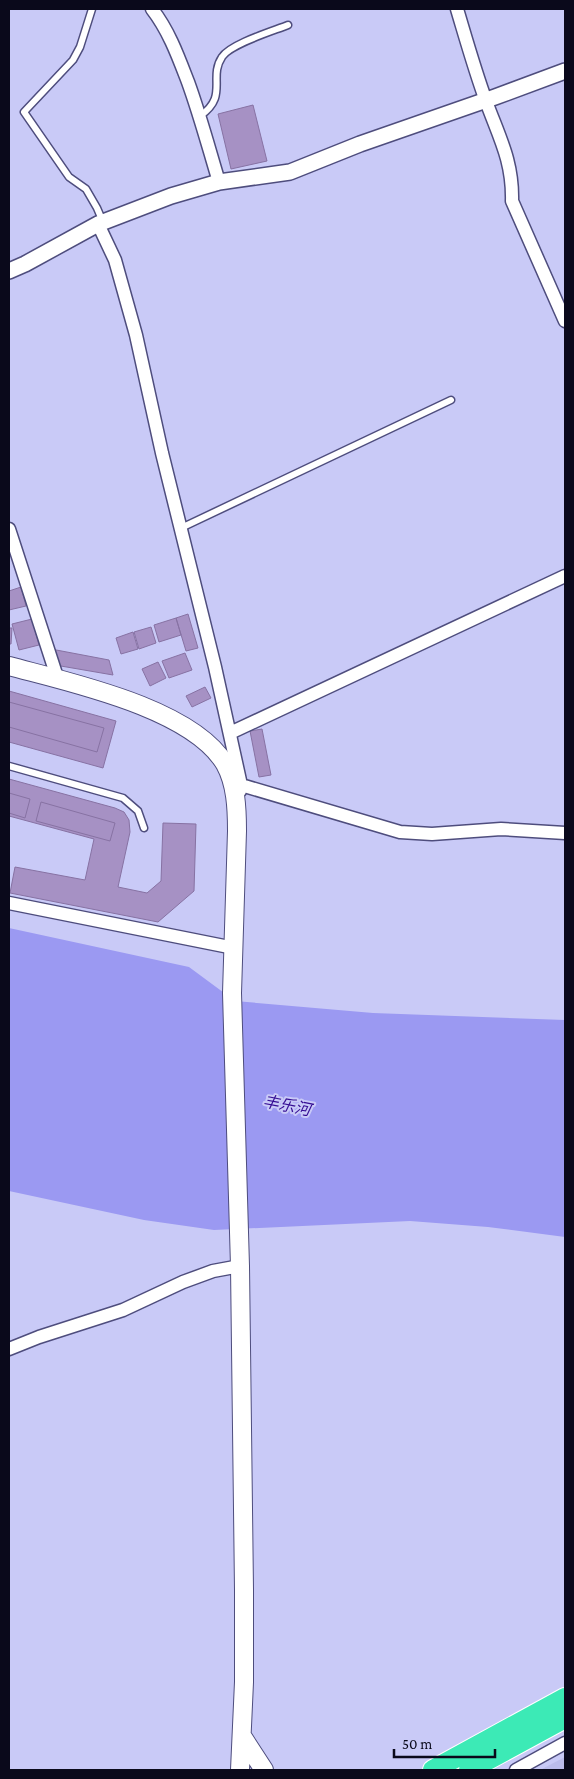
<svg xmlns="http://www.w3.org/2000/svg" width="574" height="1779" font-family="'Crimson Pro','Noto Sans SC',serif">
	<rect width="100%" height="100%" fill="#c9caf7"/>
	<path fill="#bbbcec" d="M 565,1757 L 565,1770 L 540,1770 Z"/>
	<path fill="#9b99f2" d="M 9,928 L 189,967 L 235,1001 L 373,1013 L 565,1020 L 565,1237 L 488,1227 L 410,1221 L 214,1230 L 144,1220 L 9,1191 Z"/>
	<path fill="#a691c4" stroke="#8772a3" d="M 253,105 L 267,161 L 231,169 L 218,114 Z
		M 21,587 L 26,606 L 9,610 L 9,591 Z
		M 188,614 L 198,648 L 186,651 L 176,618 Z
		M 176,618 L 181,635 L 159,642 L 154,625 Z
		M 32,619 L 39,645 L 19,650 L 12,624 Z
		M 151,627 L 156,643 L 139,649 L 134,632 Z
		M 9,628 L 12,628 L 11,644 L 9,644 Z
		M 133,632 L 138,649 L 121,654 L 116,638 Z
		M 51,649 L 109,660 L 113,675 L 55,665 Z
		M 185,653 L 192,670 L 169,678 L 162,661 Z
		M 158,662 L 166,678 L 150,686 L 142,669 Z
		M 205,687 L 211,698 L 192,707 L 186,696 Z
		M 9,691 L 116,721 L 103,768 L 9,742 Z
		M 9,702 L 104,728 L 97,752 L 9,727 Z
		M 262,729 L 271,775 L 259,777 L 250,731 Z
		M 9,779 L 115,808 L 124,812 L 129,820 L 130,832 L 118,887 L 147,893 L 161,881 L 163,823 L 196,824 L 194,891 L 158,922 L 10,893 L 15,867 L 85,880 L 94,839 L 9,816 Z
		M 9,793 L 30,799 L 25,818 L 9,813 Z
		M 41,802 L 115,823 L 110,841 L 36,821 Z"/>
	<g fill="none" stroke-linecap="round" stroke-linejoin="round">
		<g stroke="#4e4d7d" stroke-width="9">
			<path id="service" d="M 92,9 L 80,47 L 73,60 L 24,112 L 69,177 L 86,189 L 97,208 L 103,222
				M 200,116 C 229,96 208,78 222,57 C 230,44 273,31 288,25
				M 181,528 L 451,400
				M 9,766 L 123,798 L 138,811 L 144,828"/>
		</g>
		<g stroke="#4e4d7d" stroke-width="15">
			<path id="minor" d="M 152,9 C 169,31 178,56 188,82 C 200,115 209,149 219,182
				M 457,9 C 466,39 475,71 486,101 C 499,137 513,161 512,201 L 565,321
				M 98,224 L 115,260 L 136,335 L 162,453 L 215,667 L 241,785 L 240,791
				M 9,529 L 58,680
				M 230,733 L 565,576
				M 241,785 L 400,832 L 432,834 L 501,829 L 565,833
				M 9,903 L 234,948
				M 9,1349 L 39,1337 L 123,1310 L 183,1282 L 213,1271 L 240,1266
				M 516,1770 L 565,1743"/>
		</g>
		<g stroke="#4e4d7d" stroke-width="18">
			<path id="tertiary" d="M 9,271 L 25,264 L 98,224 L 171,196 L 219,182 L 290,172 L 360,144 L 495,97 L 565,71"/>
		</g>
		<g stroke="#4e4d7d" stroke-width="20">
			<path id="secondary" d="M 9,666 C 68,682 192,708 225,764 C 236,784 237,808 237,831 L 232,993 L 240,1266 L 244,1590 L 244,1682 L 240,1770
				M 242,1736 L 264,1770"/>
		</g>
		<g stroke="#fff" stroke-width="22">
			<path id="trunk" d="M 433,1770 L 565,1698
				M 469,1770 L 565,1718"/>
		</g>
		<use href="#service" stroke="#fff" stroke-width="6"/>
		<use href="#minor" stroke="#fff" stroke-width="12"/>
		<use href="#tertiary" stroke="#fff" stroke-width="15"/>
		<use href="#secondary" stroke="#fff" stroke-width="18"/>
		<use href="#trunk" stroke="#3ceab6" stroke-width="20"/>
	</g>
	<g text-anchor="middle" stroke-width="4" stroke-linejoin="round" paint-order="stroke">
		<g font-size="16" font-style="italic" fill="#360e94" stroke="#c9caf7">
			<text transform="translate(287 1105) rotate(11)" y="6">丰乐河</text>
		</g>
	</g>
	<rect width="574" height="1779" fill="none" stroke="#0a091b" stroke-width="20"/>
	<path d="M394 1749v8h101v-8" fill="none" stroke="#0a091b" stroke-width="2.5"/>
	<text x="402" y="1749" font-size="15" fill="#0a091b" stroke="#c9caf7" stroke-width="4" paint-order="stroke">50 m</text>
</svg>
